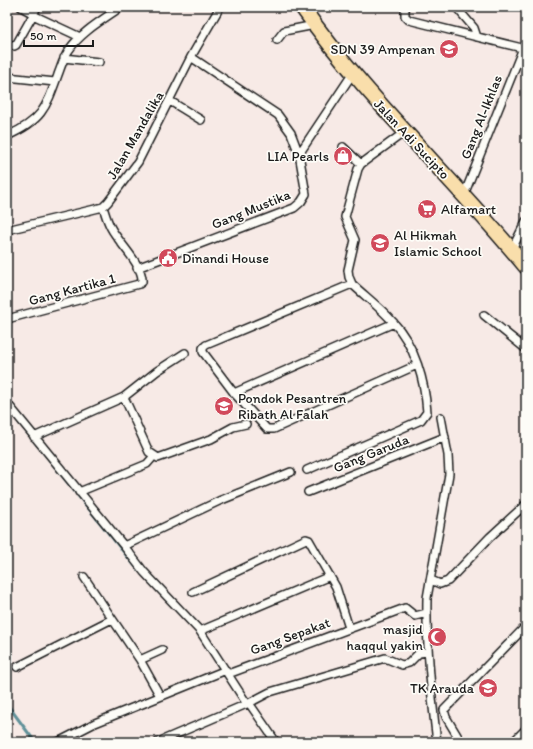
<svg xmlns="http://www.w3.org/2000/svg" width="533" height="749" font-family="Itim,sans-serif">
	<rect width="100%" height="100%" fill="#f7eae6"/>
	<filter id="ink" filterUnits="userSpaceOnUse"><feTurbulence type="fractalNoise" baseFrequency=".025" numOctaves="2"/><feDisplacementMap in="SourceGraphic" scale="8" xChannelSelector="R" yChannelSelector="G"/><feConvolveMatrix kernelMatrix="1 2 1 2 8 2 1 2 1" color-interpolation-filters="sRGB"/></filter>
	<g filter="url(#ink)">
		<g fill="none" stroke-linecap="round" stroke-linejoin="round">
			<path stroke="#619199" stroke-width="3" d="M 17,420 L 139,571
				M 7,704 L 35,742"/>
			<g stroke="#1c1c1c" stroke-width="10">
				<path id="street" d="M 21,7 L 34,14
					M 37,7 L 33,15 L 80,37
					M 405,7 L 405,16 L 409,20 L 526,49
					M 456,7 L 474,28 L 477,37
					M 277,40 L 284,31 L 315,25
					M 7,43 L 14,46 L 16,45 L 33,15
					M 64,58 L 99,62
					M 7,77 L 55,82
					M 170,101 L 201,120
					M 7,136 C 43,120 46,108 59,72 C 62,64 64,57 69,50 C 81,32 104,19 121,7
					M 343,147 L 361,164
					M 299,154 L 353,73
					M 464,195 L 523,48
					M 7,230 L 91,210 L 103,207 L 108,202 L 138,162 L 191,57 L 220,7
					M 512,249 L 526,221
					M 137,268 L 294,208 L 301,202 L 306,194 L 299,154 L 291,133 L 278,115 L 191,57
					M 352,284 L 206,345 L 203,348 L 203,352 L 234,393 L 267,429 L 274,429 L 417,365
					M 484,315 L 526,349
					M 7,319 L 139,284 L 142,282 C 144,266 118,242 111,228 C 107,221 105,213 103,207
					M 234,393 L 394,323
					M 124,397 L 157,371 L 185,353
					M 7,403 L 124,546 L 219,501 L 291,472
					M 34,437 L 124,397 L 149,452 L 158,458 L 211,439 L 233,427 L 246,424
					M 307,470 L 421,420 L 427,412 C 425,382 415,345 393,322 C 381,308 366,297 352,284 L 349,277 L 348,270 L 355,240 L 345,217 L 358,169 L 361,164 L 406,131
					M 79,492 L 147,464 L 154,456
					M 308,492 L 445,437
					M 124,546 L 144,572 L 200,631 L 247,704
					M 84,577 L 140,660 L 160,696
					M 431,580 L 440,584 L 448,581 L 490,537 L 526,504
					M 193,592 L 306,539 L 309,540 L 336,587 L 349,628
					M 200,631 L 330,576
					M 140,660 L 162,650
					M 17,667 L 112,619
					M 228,674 L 405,608 L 415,616 L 427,613
					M 249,703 L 276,742
					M 58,742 L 95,723 L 226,670
					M 158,742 L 249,703 L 270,692 L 385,658 L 402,665 L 409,663 L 419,653 L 428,652
					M 437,742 C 431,694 426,647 427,598 L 449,474 L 448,455 L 441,417
					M 461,742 L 446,717 L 444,710 L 526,626
					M 513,742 L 526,729"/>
			</g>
			<g stroke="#1c1c1c" stroke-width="17">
				<path id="highway" d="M 302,7 C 368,101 454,178 526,267"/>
			</g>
			<use href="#street" stroke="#fdfcf7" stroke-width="7"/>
			<use href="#highway" stroke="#f9deab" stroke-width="14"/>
		</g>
	</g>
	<defs>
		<g id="school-disc" transform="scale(1)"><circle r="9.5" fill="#d1495b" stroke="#fdfcf7"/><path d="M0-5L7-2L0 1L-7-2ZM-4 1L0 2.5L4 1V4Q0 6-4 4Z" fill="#fff"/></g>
		<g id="shop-disc" transform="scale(1)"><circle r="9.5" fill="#d1495b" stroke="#fdfcf7"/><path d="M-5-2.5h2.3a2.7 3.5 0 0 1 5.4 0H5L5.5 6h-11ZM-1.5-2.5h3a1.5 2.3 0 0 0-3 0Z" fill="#fff"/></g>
		<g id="supermarket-disc" transform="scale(1)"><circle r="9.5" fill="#d1495b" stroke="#fdfcf7"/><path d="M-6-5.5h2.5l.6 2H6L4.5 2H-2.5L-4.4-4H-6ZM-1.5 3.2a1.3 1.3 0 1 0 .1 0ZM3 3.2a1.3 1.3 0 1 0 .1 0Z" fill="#fff"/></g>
		<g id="civic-disc" transform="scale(1)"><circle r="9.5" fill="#d1495b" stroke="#fdfcf7"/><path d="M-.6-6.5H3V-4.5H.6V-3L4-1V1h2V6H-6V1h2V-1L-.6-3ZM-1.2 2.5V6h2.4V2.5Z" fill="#fff"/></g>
		<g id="mosque-disc" transform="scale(1)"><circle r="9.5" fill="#d1495b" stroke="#fdfcf7"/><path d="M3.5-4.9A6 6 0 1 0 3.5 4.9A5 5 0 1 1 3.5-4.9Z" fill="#fff"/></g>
	</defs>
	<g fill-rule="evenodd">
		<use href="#school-disc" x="449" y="49"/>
		<use href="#shop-disc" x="343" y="156"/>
		<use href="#supermarket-disc" x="427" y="209"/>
		<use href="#school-disc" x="380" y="243"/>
		<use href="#civic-disc" x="168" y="258"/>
		<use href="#school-disc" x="224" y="406"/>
		<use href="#mosque-disc" x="437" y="637"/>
		<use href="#school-disc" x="488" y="688"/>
	</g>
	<g text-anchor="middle" stroke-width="3.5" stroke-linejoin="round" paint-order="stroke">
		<g font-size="14" fill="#1c1c1c" stroke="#fdfcf7" text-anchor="end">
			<text x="435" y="54">SDN 39 Ampenan</text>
			<text x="329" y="161">LIA Pearls</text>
			<text x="441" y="214" text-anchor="start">Alfamart</text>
			<text x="394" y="240" text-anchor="start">Al Hikmah<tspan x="394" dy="16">Islamic School</tspan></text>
			<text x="182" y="263" text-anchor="start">Dinandi House</text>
			<text x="238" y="403" text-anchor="start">Pondok Pesantren<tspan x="238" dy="16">Ribath Al Falah</tspan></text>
			<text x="423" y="634">masjid<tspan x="423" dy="16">haqqul yakin</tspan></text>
			<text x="474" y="693">TK Arauda</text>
		</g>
		<g font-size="14" fill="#1c1c1c" stroke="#fdfcf7">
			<text transform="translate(481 117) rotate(-68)" y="5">Gang Al-Ikhlas</text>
			<text transform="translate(135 135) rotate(-60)" y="5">Jalan Mandalika</text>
			<text transform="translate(412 139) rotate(47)" y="5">Jalan Adi Sucipto</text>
			<text transform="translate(251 209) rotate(-22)" y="5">Gang Mustika</text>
			<text transform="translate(72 289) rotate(-15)" y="5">Gang Kartika 1</text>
			<text transform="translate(371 453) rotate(-22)" y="5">Gang Garuda</text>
			<text transform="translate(290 636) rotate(-20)" y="5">Gang Sepakat</text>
		</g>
	</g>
	<rect width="533" height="749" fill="none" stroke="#fdfcf7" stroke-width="24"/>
	<rect x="12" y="12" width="509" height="725" fill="none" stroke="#1c1c1c" stroke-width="1.5" filter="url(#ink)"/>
	<path d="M24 40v6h69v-6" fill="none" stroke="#1c1c1c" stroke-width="2"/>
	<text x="30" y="40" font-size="12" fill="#1c1c1c" stroke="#fdfcf7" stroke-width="3" paint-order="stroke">50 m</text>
</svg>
